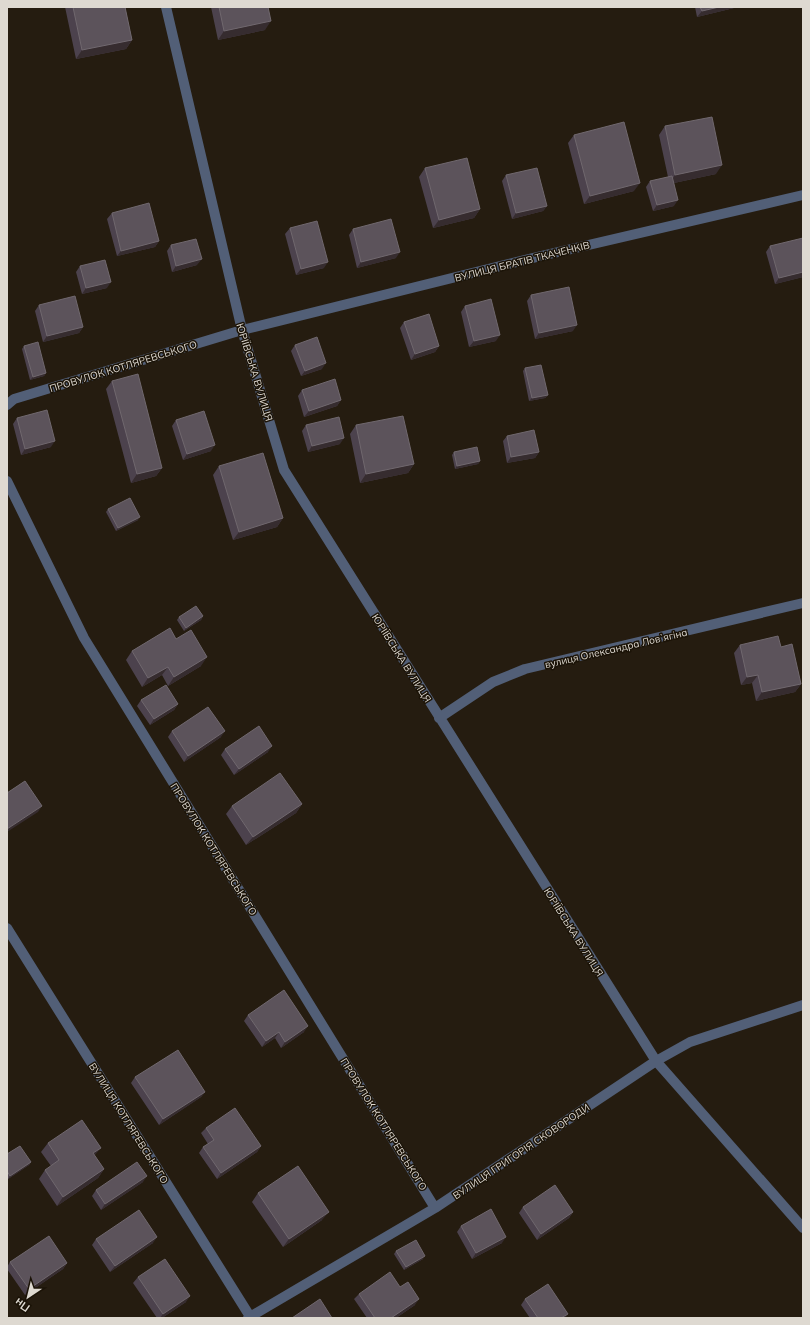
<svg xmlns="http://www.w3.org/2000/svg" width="810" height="1325" font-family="Mulish,sans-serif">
	<rect width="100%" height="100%" fill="#251c10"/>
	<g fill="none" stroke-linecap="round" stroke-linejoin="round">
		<path stroke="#525f77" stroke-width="10" d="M 166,7 L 242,330 L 284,470 L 656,1061 L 803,1228
			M 7,405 L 14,399 L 242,330 L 541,256 L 803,195
			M 7,481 L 84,638 L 435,1208
			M 439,718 L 493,682 L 525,669 L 803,603
			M 7,928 L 251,1318
			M 248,1318 L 435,1208 L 656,1061 L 690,1042 L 803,1005"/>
	</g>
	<path fill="#4c424d" d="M 65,7 L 125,7 L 132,40 L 126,49 L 76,59 Z
		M 211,7 L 268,7 L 265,30 L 218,40 Z
		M 695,7 L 734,7 L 734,8 L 697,17 Z
		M 665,126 L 716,174 L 674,183 L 674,206 L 653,211 L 646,187 L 650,181 L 668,177 L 659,135 Z
		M 574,135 L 634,191 L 584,204 L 568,143 Z
		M 425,168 L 480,209 L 474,218 L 433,228 L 419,177 Z
		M 506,175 L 547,206 L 543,211 L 512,219 L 502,181 Z
		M 112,213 L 159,241 L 155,247 L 117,256 L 107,219 Z
		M 290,228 L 324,268 L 296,275 L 285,234 Z
		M 353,229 L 396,258 L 357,268 L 349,235 Z
		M 171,245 L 197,265 L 172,272 L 167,251 Z
		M 770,246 L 803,277 L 775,284 L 766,252 Z
		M 80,266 L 107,288 L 82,294 L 76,272 Z
		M 531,295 L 573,331 L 535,339 L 527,301 Z
		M 39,305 L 83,327 L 79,333 L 43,342 L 35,311 Z
		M 465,306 L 496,341 L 469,347 L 461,312 Z
		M 404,322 L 439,346 L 435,352 L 411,360 L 400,328 Z
		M 295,345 L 322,369 L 301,376 L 291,351 Z
		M 24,346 L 46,373 L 44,376 L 30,380 L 22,349 Z
		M 525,368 L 548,395 L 545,398 L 529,401 L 523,371 Z
		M 112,381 L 162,468 L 156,476 L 131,483 L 106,389 Z
		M 302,390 L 341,400 L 337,406 L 304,417 L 298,396 Z
		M 17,418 L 51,447 L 21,455 L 13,424 Z
		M 176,420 L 211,451 L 183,460 L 172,426 Z
		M 306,425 L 340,444 L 308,452 L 302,431 Z
		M 356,425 L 414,464 L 408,473 L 360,483 L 350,434 Z
		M 507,436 L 539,452 L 535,458 L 507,463 L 503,441 Z
		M 454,452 L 480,461 L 478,464 L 455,469 L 452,455 Z
		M 219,466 L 283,518 L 277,527 L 233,540 L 213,475 Z
		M 108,509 L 138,520 L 116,531 L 106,512 Z
		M 203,616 L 201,620 L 184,631 L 177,620 L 179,617 Z
		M 176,639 L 201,666 L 168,686 L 162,675 L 142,687 L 126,660 L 132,651 Z
		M 740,645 L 781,647 L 801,684 L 795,692 L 756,701 L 752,683 L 741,685 L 734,653 Z
		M 141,700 L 178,704 L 174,710 L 150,725 L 137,706 Z
		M 172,731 L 221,737 L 184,762 L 168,737 Z
		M 225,749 L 268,752 L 234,775 L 221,755 Z
		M 302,804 L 296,813 L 246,845 L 226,814 L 232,806 Z
		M 248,1015 L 304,1032 L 281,1048 L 275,1038 L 262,1047 L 244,1021 Z
		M 135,1077 L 205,1092 L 201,1097 L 159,1125 L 131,1083 Z
		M 206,1128 L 261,1146 L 257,1152 L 217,1179 L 199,1153 L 203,1147 L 208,1144 L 201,1133 Z
		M 48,1143 L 95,1156 L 104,1169 L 98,1178 L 57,1206 L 39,1179 L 45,1170 L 51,1166 L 41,1152 Z
		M 7,1154 L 31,1162 L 29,1165 L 8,1179 L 7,1177 Z
		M 143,1182 L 101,1210 L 92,1196 L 96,1190 Z
		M 258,1193 L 322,1220 L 283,1247 L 252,1202 Z
		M 523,1207 L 573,1212 L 569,1218 L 537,1240 L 519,1213 Z
		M 461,1226 L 502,1243 L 472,1259 L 457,1232 Z
		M 96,1239 L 153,1243 L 110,1272 L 92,1245 Z
		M 396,1251 L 423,1259 L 404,1270 L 394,1254 Z
		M 10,1262 L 67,1263 L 63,1269 L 25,1295 L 7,1269 L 7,1267 Z
		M 138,1277 L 186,1302 L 162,1318 L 157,1318 L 133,1283 Z
		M 400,1287 L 415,1305 L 396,1318 L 367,1318 L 354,1299 L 359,1294 Z
		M 525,1299 L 565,1318 L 530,1318 L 521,1305 Z"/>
	<path fill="#362c2f" d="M 719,7 L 734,7 L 734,8 L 697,17 L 702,11 Z
		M 271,21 L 265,30 L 218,40 L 224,31 Z
		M 132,40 L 126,49 L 76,59 L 82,50 Z
		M 722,165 L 716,174 L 669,184 L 675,175 Z
		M 640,183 L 634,191 L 584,204 L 590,196 Z
		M 678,200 L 674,206 L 653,211 L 657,205 Z
		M 547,206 L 543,211 L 512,219 L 516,213 Z
		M 480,209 L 474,218 L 433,228 L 439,220 Z
		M 159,241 L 155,247 L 117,256 L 121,251 Z
		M 400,252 L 396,258 L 357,268 L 361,262 Z
		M 202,259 L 197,265 L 172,272 L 176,266 Z
		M 328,262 L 324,268 L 296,275 L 301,269 Z
		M 803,272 L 803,277 L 775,284 L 779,278 Z
		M 111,282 L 107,288 L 82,294 L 86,288 Z
		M 577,325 L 573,331 L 535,339 L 539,333 Z
		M 83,327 L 79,333 L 43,342 L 47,336 Z
		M 500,335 L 496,341 L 469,347 L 474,341 Z
		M 439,346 L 435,352 L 411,360 L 415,354 Z
		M 326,363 L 322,369 L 301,376 L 305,371 Z
		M 46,373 L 44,376 L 30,380 L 33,377 Z
		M 548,395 L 545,398 L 529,401 L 532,398 Z
		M 341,400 L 337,406 L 304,417 L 309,411 Z
		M 344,438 L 340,444 L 308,452 L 312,446 Z
		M 55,441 L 51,447 L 21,455 L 25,449 Z
		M 215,445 L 211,451 L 183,460 L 187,454 Z
		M 539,452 L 535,458 L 507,463 L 511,457 Z
		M 480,461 L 478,464 L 455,469 L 457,466 Z
		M 414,464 L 408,473 L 360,483 L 366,474 Z
		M 162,468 L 156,476 L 131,483 L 137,474 Z
		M 140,517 L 138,520 L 116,531 L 118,528 Z
		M 283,518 L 277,527 L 233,540 L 239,532 Z
		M 203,616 L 201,620 L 184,631 L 186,628 Z
		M 207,657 L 201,666 L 168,686 L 174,677 Z
		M 168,667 L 162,675 L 142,687 L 148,678 Z
		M 758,675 L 752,683 L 741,685 L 747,677 Z
		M 801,684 L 795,692 L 756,701 L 762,692 Z
		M 178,704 L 174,710 L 150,725 L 154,719 Z
		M 225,731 L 221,737 L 184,762 L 188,756 Z
		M 272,746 L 268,752 L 234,775 L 239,769 Z
		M 302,804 L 296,813 L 246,845 L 253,837 Z
		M 42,806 L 38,812 L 7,832 L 7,829 Z
		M 308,1026 L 304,1032 L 281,1048 L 285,1042 Z
		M 279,1032 L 275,1038 L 262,1047 L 266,1041 Z
		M 205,1092 L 201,1097 L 159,1125 L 163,1119 Z
		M 261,1146 L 257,1152 L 217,1179 L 221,1173 Z
		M 101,1148 L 94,1156 L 93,1153 Z
		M 31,1162 L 29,1165 L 8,1179 L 10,1176 Z
		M 104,1169 L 98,1178 L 57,1206 L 63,1197 Z
		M 147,1176 L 143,1182 L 101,1210 L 105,1204 Z
		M 329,1212 L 322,1220 L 283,1247 L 289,1239 Z
		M 573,1212 L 569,1218 L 537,1240 L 541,1234 Z
		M 157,1237 L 153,1243 L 110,1272 L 115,1266 Z
		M 506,1237 L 502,1243 L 472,1259 L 476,1253 Z
		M 425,1256 L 423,1259 L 404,1270 L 406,1267 Z
		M 67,1263 L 63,1269 L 25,1295 L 29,1289 Z
		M 190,1296 L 186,1302 L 162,1318 L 160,1318 L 163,1314 Z
		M 419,1299 L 415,1305 L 396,1318 L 391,1318 Z
		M 568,1314 L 565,1318 L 561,1318 Z"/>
	<path fill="#5c535b" stroke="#70686e" d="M 73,7 L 125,7 L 132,40 L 82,50 Z
		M 219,7 L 268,7 L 271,21 L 224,31 Z
		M 700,7 L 719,7 L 702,11 Z
		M 712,117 L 722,165 L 675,175 L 665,126 Z
		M 624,122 L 640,183 L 590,196 L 574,135 Z
		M 467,158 L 480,209 L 439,220 L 425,168 Z
		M 537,168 L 547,206 L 516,213 L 506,175 Z
		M 672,176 L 678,200 L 657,205 L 650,181 Z
		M 149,203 L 159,241 L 121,251 L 112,213 Z
		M 391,219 L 400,252 L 361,262 L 353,229 Z
		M 317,221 L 328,262 L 301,269 L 290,228 Z
		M 803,238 L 803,272 L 779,278 L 770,246 Z
		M 196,239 L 202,259 L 176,266 L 171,245 Z
		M 105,260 L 111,282 L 86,288 L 80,266 Z
		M 569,287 L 577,325 L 539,333 L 531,295 Z
		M 75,296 L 83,327 L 47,336 L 39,305 Z
		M 491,299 L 500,335 L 474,341 L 465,306 Z
		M 429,314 L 439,346 L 415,354 L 404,322 Z
		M 317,337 L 326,363 L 305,371 L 295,345 Z
		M 38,342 L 46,373 L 33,377 L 24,346 Z
		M 541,365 L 548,395 L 532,398 L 525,368 Z
		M 138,374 L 162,468 L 137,474 L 112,381 Z
		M 335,379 L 341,400 L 309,411 L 302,390 Z
		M 47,410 L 55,441 L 25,449 L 17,418 Z
		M 204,411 L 215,445 L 187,454 L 176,420 Z
		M 403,416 L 414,464 L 366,474 L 356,425 Z
		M 339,417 L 344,438 L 312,446 L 306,425 Z
		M 534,430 L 539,452 L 511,457 L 507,436 Z
		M 477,447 L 480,461 L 457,466 L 454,452 Z
		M 263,453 L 283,518 L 239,532 L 219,466 Z
		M 130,498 L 140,517 L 118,528 L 108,509 Z
		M 196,606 L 203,616 L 186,628 L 179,617 Z
		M 170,628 L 176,639 L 191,630 L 207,657 L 174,677 L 168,667 L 148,678 L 132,651 Z
		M 778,636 L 781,647 L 792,644 L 801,684 L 762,692 L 758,675 L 747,677 L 740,645 Z
		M 166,685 L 178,704 L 154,719 L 141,700 Z
		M 208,707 L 225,731 L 188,756 L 172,731 Z
		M 259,726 L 272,746 L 239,769 L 225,749 Z
		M 280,773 L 302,804 L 253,837 L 232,806 Z
		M 25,781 L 42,806 L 7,829 L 7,793 Z
		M 284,990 L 308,1026 L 285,1042 L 279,1032 L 266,1041 L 248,1015 Z
		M 178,1050 L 205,1092 L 163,1119 L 135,1077 Z
		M 235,1108 L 261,1146 L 221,1173 L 203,1147 L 214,1140 L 206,1128 Z
		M 82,1120 L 101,1148 L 93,1153 L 104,1169 L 63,1197 L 45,1170 L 59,1160 L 48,1143 Z
		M 20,1146 L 31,1162 L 10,1176 L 7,1171 L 7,1154 Z
		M 137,1162 L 147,1176 L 105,1204 L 96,1190 Z
		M 298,1166 L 329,1212 L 289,1239 L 258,1193 Z
		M 555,1185 L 573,1212 L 541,1234 L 523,1207 Z
		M 491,1209 L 506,1237 L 476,1253 L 461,1226 Z
		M 139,1210 L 157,1237 L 115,1266 L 96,1239 Z
		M 49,1236 L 67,1263 L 29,1289 L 10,1262 Z
		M 416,1240 L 425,1256 L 406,1267 L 396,1251 Z
		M 165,1259 L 190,1296 L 163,1314 L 138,1277 Z
		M 390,1272 L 400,1287 L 408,1282 L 419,1299 L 391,1318 L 375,1318 L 359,1294 Z
		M 548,1284 L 568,1314 L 561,1318 L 538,1318 L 525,1299 Z
		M 320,1299 L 332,1318 L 292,1318 Z"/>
	<g text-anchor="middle" stroke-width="3" stroke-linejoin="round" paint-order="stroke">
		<g font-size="10" fill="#ded9d1" stroke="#1b1307">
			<text transform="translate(522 261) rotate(-14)" y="4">ВУЛИЦЯ БРАТІВ ТКАЧЕНКІВ</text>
			<text transform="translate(123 366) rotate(-17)" y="4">ПРОВУЛОК КОТЛЯРЕВСЬКОГО</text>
			<text transform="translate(255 372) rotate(73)" y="4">ЮРІЇВСЬКА ВУЛИЦЯ</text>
			<text transform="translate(616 648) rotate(-13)" y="4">вулиця Олександра Ловʼягіна</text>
			<text transform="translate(402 658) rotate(58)" y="4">ЮРІЇВСЬКА ВУЛИЦЯ</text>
			<text transform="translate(214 849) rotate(58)" y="4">ПРОВУЛОК КОТЛЯРЕВСЬКОГО</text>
			<text transform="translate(574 932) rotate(58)" y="4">ЮРІЇВСЬКА ВУЛИЦЯ</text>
			<text transform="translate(129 1123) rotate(58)" y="4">ВУЛИЦЯ КОТЛЯРЕВСЬКОГО</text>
			<text transform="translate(384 1124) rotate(58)" y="4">ПРОВУЛОК КОТЛЯРЕВСЬКОГО</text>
			<text transform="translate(521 1151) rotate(-34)" y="4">ВУЛИЦЯ ГРИГОРІЯ СКОВОРОДИ</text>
		</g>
	</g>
	<rect width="810" height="1325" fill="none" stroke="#ded9d1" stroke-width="16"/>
	<g transform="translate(28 1297) rotate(215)" stroke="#1b1307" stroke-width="3" paint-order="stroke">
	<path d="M0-3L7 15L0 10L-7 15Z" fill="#ded9d1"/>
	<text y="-6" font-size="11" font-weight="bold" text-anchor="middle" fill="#ded9d1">Пн</text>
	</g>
</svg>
